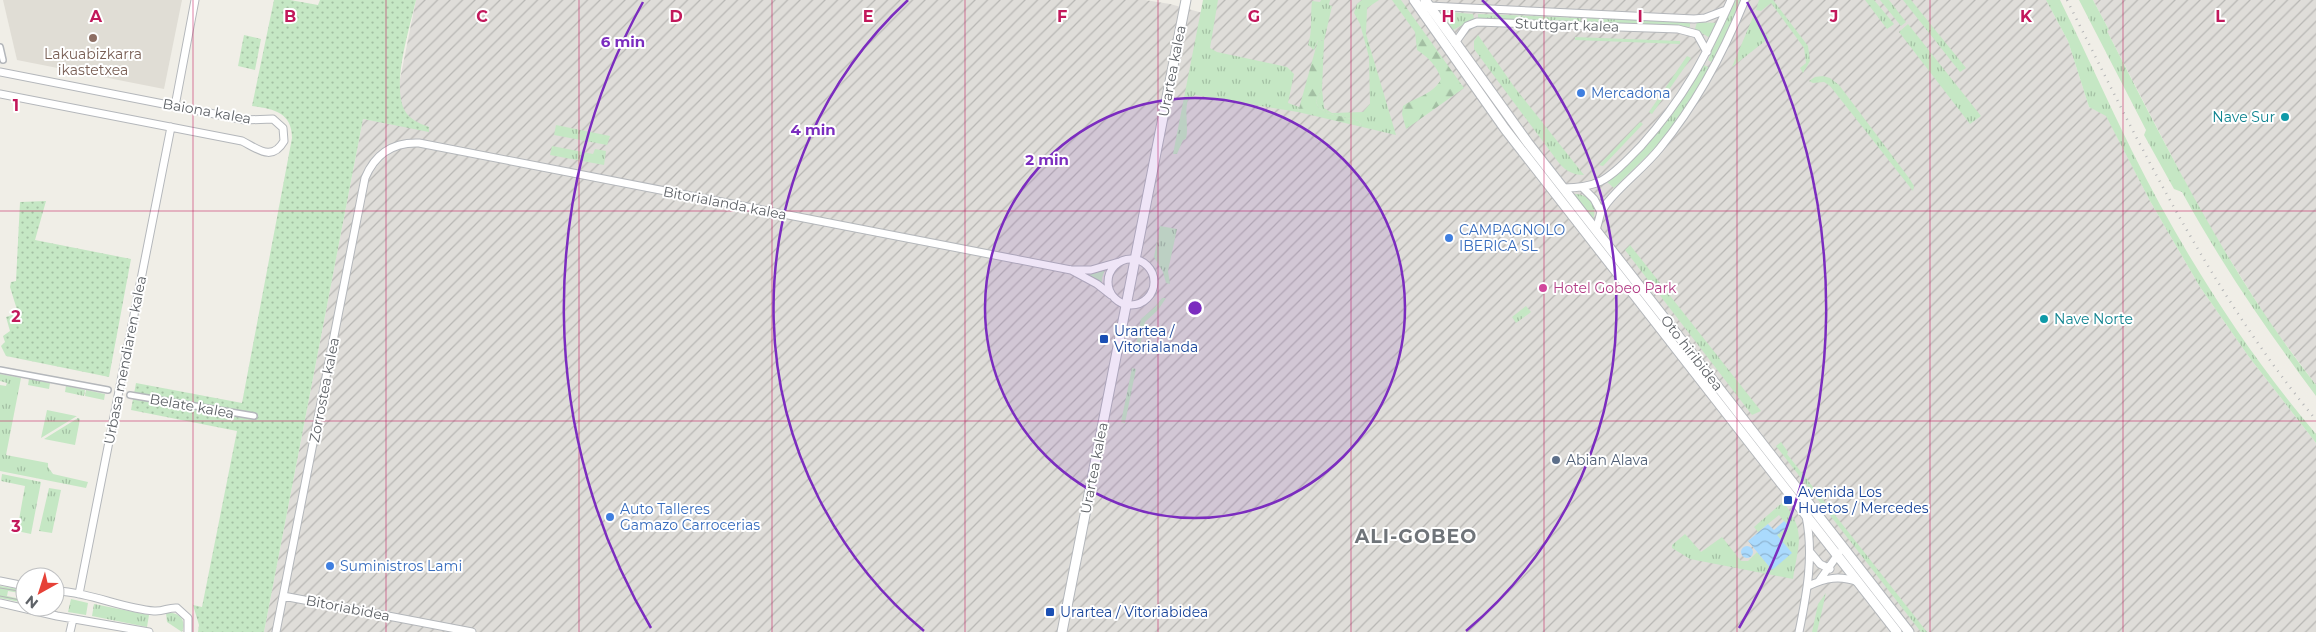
<svg xmlns="http://www.w3.org/2000/svg" width="2316" height="632" font-family="Montserrat,sans-serif">
	<defs>
		<pattern id="industrial-furrows" width="10" height="10" patternUnits="userSpaceOnUse" patternTransform="scale(1.25)"><rect width="10" height="10" fill="#dfddd9"/><path d="M-1 1l2-2M0 10L10 0M9 11l2-2" fill="none" stroke="#b8b7b4"/></pattern>
		<pattern id="grass-tufts" width="24" height="20" patternUnits="userSpaceOnUse" patternTransform="scale(1.25)"><rect width="24" height="20" fill="#c5e7c4"/><path d="M3 7l-1-3M5 7V3M7 7l1-3M15 17l-1-3M17 17v-4M19 17l1-3" fill="none" stroke="#a3bfa3"/></pattern>
		<pattern id="forest-firs" width="22" height="20" patternUnits="userSpaceOnUse" patternTransform="scale(1.25)"><rect width="22" height="20" fill="#c5e7c4"/><path d="M5 1l3.5 6h-7zM16 11l3.5 6h-7z" fill="#a3bfa3"/></pattern>
		<pattern id="park-dots" width="8" height="8" patternUnits="userSpaceOnUse" patternTransform="scale(1.25)"><rect width="8" height="8" fill="#c5e7c4"/><path d="M2 2h.1M6 6h.1" fill="none" stroke="#a3bfa3" stroke-width="1.8" stroke-linecap="round"/></pattern>
		<pattern id="water-waves" width="16" height="10" patternUnits="userSpaceOnUse" patternTransform="scale(1.25)"><rect width="16" height="10" fill="#aadafd"/><path d="M0 5q4-4 8 0t8 0" fill="none" stroke="#8eb4d1"/></pattern>
	</defs>
	<rect width="100%" height="100%" fill="#f0eee7"/>
	<path fill="url(#industrial-furrows)" d="M 416,0 L 1145,0 L 1170,4 L 1210,15 L 1213,0 L 2046,0 L 2068,41 L 2089,107 L 2106,115 L 2150,201 L 2200,287 L 2249,357 L 2316,443 L 2316,632 L 264,632 L 363,119 L 391,124 Z
		M 2093,0 L 2316,0 L 2316,385 L 2269,322 L 2201,213 L 2107,31 L 2109,30 Z"/>
	<path fill="#e0ddd5" d="M 3,0 L 182,0 L 164,89 L 17,60 Z"/>
	<path fill="url(#grass-tufts)" d="M 1203,0 L 1218,0 L 1210,48 L 1217,52 L 1287,67 L 1294,74 L 1288,103 L 1299,107 L 1298,112 L 1195,95 L 1188,100 C 1184,113 1189,126 1186,139 L 1183,140 L 1177,154 L 1173,154 Z
		M 1321,0 L 1330,0 L 1329,5 L 1332,6 L 1324,41 L 1318,40 L 1314,50 L 1308,45 C 1313,30 1310,16 1312,1 L 1320,2 Z
		M 1362,0 L 1379,0 L 1367,8 L 1366,34 L 1396,135 L 1362,127 L 1359,121 L 1327,113 L 1318,107 L 1316,101 L 1322,89 L 1324,108 L 1332,113 L 1363,112 L 1370,104 L 1369,57 L 1360,24 L 1354,13 L 1357,4 Z
		M 1734,0 L 1743,0 L 1715,64 L 1708,60 Z
		M 1759,0 L 1773,0 L 1808,46 L 1810,61 L 1803,73 L 1800,68 L 1806,63 L 1804,48 L 1771,3 L 1761,11 L 1756,10 Z
		M 1865,0 L 1874,0 L 1894,24 L 1887,29 Z
		M 1880,0 L 1889,0 L 1906,22 L 1901,26 Z
		M 1903,0 L 1911,0 L 1966,68 L 1960,72 Z
		M 2046,0 L 2060,0 C 2085,50 2107,101 2132,151 C 2182,251 2243,348 2316,434 L 2316,443 L 2249,357 L 2200,287 L 2150,201 L 2106,116 L 2089,107 L 2068,41 Z
		M 2079,0 L 2093,0 L 2109,30 L 2107,31 C 2170,154 2230,276 2316,385 L 2316,396 C 2266,329 2222,265 2182,192 L 2174,189 L 2144,135 L 2146,130 Z
		M 1437,11 L 1473,14 L 1474,19 L 1451,31 Z
		M 1478,14 L 1581,18 L 1581,22 L 1478,19 Z
		M 1753,17 L 1769,38 L 1732,67 Z
		M 1587,18 L 1690,22 L 1690,27 L 1586,22 Z
		M 1697,22 L 1717,23 L 1710,38 L 1695,29 Z
		M 1908,24 L 1981,116 L 1970,124 L 1899,32 Z
		M 1478,35 L 1515,88 L 1584,175 C 1571,175 1563,169 1556,159 L 1474,49 L 1474,41 Z
		M 1704,65 L 1712,69 L 1674,126 L 1655,148 L 1614,188 L 1607,182 C 1646,149 1678,108 1704,65 Z
		M 1823,76 L 1830,78 L 1839,85 L 1909,178 L 1914,186 L 1913,191 L 1830,86 L 1824,82 L 1813,83 L 1809,81 L 1815,77 Z
		M 556,125 L 610,136 L 607,145 L 554,135 Z
		M 552,146 L 593,154 L 595,149 L 606,151 L 604,165 L 550,155 Z
		M 1574,194 C 1589,194 1598,204 1593,220 Z
		M 1160,226 L 1177,229 L 1168,271 L 1170,284 L 1166,283 L 1163,272 L 1154,257 Z
		M 1630,245 L 1761,411 L 1752,415 L 1625,250 Z
		M 1105,269 L 1102,278 L 1102,284 L 1077,272 Z
		M 1162,298 L 1166,298 L 1158,310 L 1145,322 L 1139,352 L 1135,351 L 1141,319 L 1155,307 Z
		M 1526,306 L 1531,312 L 1516,323 L 1512,317 Z
		M 1132,368 L 1136,369 L 1125,423 L 1121,422 Z
		M 0,374 L 21,378 L 6,455 L 48,463 L 48,467 L 53,474 L 88,482 L 86,488 L 0,471 L 0,385 L 6,386 L 7,383 L 0,381 Z
		M 29,379 L 50,383 L 49,389 L 28,385 Z
		M 66,386 L 85,390 L 84,396 L 65,392 Z
		M 86,390 L 105,394 L 104,400 L 85,396 Z
		M 47,410 L 76,416 L 77,416 L 41,438 Z
		M 78,418 L 80,419 L 75,445 L 44,439 Z
		M 1781,442 L 1788,452 L 1787,454 L 1927,632 L 1921,632 L 1776,446 Z
		M 2,474 L 41,482 L 31,534 L 17,531 L 25,486 L 1,481 Z
		M 49,488 L 61,490 L 52,533 L 39,531 Z
		M 1783,502 C 1807,532 1798,544 1793,579 L 1690,559 L 1672,548 L 1672,545 L 1685,534 L 1701,552 L 1722,537 L 1741,561 L 1748,561 L 1757,552 L 1772,570 L 1777,535 L 1788,526 L 1779,515 L 1758,532 L 1754,527 Z
		M 0,586 L 25,590 L 25,594 L 8,591 L 7,596 L 25,600 L 25,603 L 0,598 Z
		M 1826,593 L 1817,632 L 1812,632 L 1818,604 Z
		M 71,599 L 88,603 L 86,615 L 68,612 Z
		M 94,604 L 149,615 L 147,627 L 92,616 Z
		M 166,613 C 179,611 187,620 182,632 L 167,622 Z"/>
	<path fill="url(#forest-firs)" d="M 1392,0 L 1401,0 L 1464,88 L 1406,129 L 1402,114 L 1403,106 C 1416,97 1434,94 1441,79 C 1437,66 1428,57 1417,50 L 1415,32 Z
		M 1318,40 L 1324,41 L 1322,89 L 1316,101 L 1318,107 L 1327,113 L 1359,121 L 1362,127 L 1298,112 Z"/>
	<path fill="url(#park-dots)" d="M 274,0 L 290,0 L 318,5 L 320,0 L 416,0 C 410,27 389,91 407,114 C 413,121 421,124 429,127 L 429,132 L 363,119 L 264,632 L 198,632 L 199,625 L 193,605 L 202,607 L 237,431 L 131,410 L 136,383 L 242,403 L 292,138 C 292,112 273,109 252,106 Z
		M 244,35 L 261,39 L 255,70 L 238,66 Z
		M 46,201 L 35,240 L 131,259 L 109,377 L 6,356 L 1,346 L 5,342 L 3,336 L 10,331 L 6,317 L 18,313 L 10,287 L 11,282 L 16,281 L 20,202 Z"/>
	<path fill="#c5e7c4" d="M 1575,37 L 1680,41 L 1680,44 L 1575,40 Z
		M 1687,56 L 1691,58 L 1652,114 L 1649,112 Z
		M 1640,122 L 1643,124 L 1603,166 L 1599,165 Z"/>
	<path fill="url(#water-waves)" d="M 1784,521 L 1789,526 L 1777,535 L 1792,553 L 1772,570 L 1748,541 L 1768,524 L 1774,530 Z
		M1741 552a6 6 0 1 1 12 0a6 6 0 1 1-12 0Z"/>
	<g fill="none" stroke-linecap="round" stroke-linejoin="round">
		<g stroke="#b4b7bb" stroke-width="8">
			<path id="pedestrian" d="M 0,47 L 3,60
				M 0,370 L 108,390
				M 130,395 L 254,416"/>
		</g>
		<g stroke="#b4b7bb" stroke-width="9">
			<path id="minor" d="M 1429,6 L 1694,19 L 1705,18 L 1726,10
				M 1455,43 L 1467,26 L 1477,22 L 1678,29 L 1697,34 L 1707,52
				M 0,72 L 245,120 L 273,119 L 283,128 L 284,141 C 272,162 258,149 242,141 L 0,94
				M 175,106 L 195,0
				M 1582,187 L 1594,199 L 1601,212
				M 1563,188 C 1577,188 1589,187 1601,181 C 1616,173 1629,158 1641,146 C 1684,98 1705,58 1731,0
				M 1596,230 L 1601,212 L 1607,203 C 1623,183 1644,168 1660,148 C 1697,103 1723,54 1745,0
				M1108 282a23 23 0 1 1 46 0a23 23 0 1 1-46 0Z
				M 1071,270 L 1097,284 L 1111,295
				M 1811,553 L 1820,564 L 1830,569
				M 0,581 L 25,586
				M 1819,581 L 1839,553
				M 1808,586 C 1826,578 1839,575 1858,582
				M 55,591 C 89,592 121,608 154,611 C 163,612 169,607 177,608 L 188,618 L 188,632
				M 79,594 L 171,127
				M 283,596 L 472,632
				M 0,603 L 57,616 L 149,632
				M 70,632 L 73,619
				M 276,632 L 365,178 C 375,154 393,142 419,143 L 1071,270 L 1091,270 L 1119,262
				M 1799,632 C 1807,593 1814,555 1806,516"/>
		</g>
		<g stroke="#b4b7bb" stroke-width="11">
			<path id="tertiary" d="M 1414,0 L 1505,129 L 1897,632
				M 1425,0 L 1528,143 L 1909,632
				M 1062,632 L 1186,0"/>
		</g>
		<use href="#pedestrian" stroke="#fff" stroke-width="5"/>
		<use href="#minor" stroke="#fff" stroke-width="7"/>
		<use href="#tertiary" stroke="#fff" stroke-width="9"/>
		<path stroke="#b5b6b7" stroke-width="1" d="M 0,588 L 25,592
			M 0,596 L 25,601"/>
		<path stroke="#b5b6b7" stroke-width="2.5" stroke-dasharray="1 6" stroke-linecap="butt" d="M 2067,0 C 2140,146 2211,293 2316,420"/>
	</g>
	<path fill="none" stroke="#c2185b" stroke-width="1" stroke-opacity="0.55" d="M 193,0 L 193,632M 386,0 L 386,632M 579,0 L 579,632M 772,0 L 772,632M 965,0 L 965,632M 1158,0 L 1158,632M 1351,0 L 1351,632M 1544,0 L 1544,632M 1737,0 L 1737,632M 1930,0 L 1930,632M 2123,0 L 2123,632M 0,211 L 2316,211M 0,421 L 2316,421"/>
	<circle cx="1195" cy="308" r="210" fill="#7b2cbf" fill-opacity=".12"/>
	<g fill="none" stroke="#7b2cbf" stroke-width="2.5">
		<circle cx="1195" cy="308" r="210"/>
		<path d="M924 631A421 421 0 0 1 908 0M1482 0A421 421 0 0 1 1466 631"/>
		<path d="M651 628A631 631 0 0 1 643 2M1747 2A631 631 0 0 1 1739 628"/>
	</g>
	<circle fill="#8d6e63" stroke="#fff" stroke-width="2" cx="93" cy="38" r="5"/>
	<g fill="#3f7fe0" stroke="#fff" stroke-width="2">
		<circle cx="1581" cy="93" r="5"/>
		<circle cx="1449" cy="238" r="5"/>
		<circle cx="610" cy="517" r="5"/>
		<circle cx="330" cy="566" r="5"/>
	</g>
	<g fill="#0f9aa8" stroke="#fff" stroke-width="2">
		<circle cx="2285" cy="117" r="5"/>
		<circle cx="2044" cy="319" r="5"/>
	</g>
	<circle fill="#d1479c" stroke="#fff" stroke-width="2" cx="1543" cy="288" r="5"/>
	<g fill="#1a4fb4" stroke="#fff" stroke-width="2">
		<rect x="1099" y="334" width="10" height="10" rx="2.5"/>
		<rect x="1783" y="495" width="10" height="10" rx="2.5"/>
		<rect x="1045" y="607" width="10" height="10" rx="2.5"/>
	</g>
	<circle fill="#5c6f8a" stroke="#fff" stroke-width="2" cx="1556" cy="460" r="5"/>
	<g text-anchor="middle" stroke-width="4" stroke-linejoin="round" paint-order="stroke">
		<g font-size="14" fill="#5e6267" stroke="#fff">
			<text transform="translate(1567 25) rotate(2)" y="5">Stuttgart kalea</text>
			<text transform="translate(1172 71) rotate(-79)" y="5">Urartea kalea</text>
			<text transform="translate(207 111) rotate(10)" y="5">Baiona kalea</text>
			<text transform="translate(725 203) rotate(11)" y="5">Bitorialanda kalea</text>
			<text transform="translate(1692 353) rotate(52)" y="5">Oto hiribidea</text>
			<text transform="translate(125 360) rotate(-79)" y="5">Urbasa mendiaren kalea</text>
			<text transform="translate(324 390) rotate(-79)" y="5">Zorrostea kalea</text>
			<text transform="translate(192 406) rotate(10)" y="5">Belate kalea</text>
			<text transform="translate(1094 468) rotate(-79)" y="5">Urartea kalea</text>
			<text transform="translate(348 608) rotate(11)" y="5">Bitoriabidea</text>
		</g>
		<g font-size="14" fill="#785e54" stroke="#fff">
			<text x="93" y="59">Lakuabizkarra<tspan x="93" dy="16">ikastetxea</tspan></text>
		</g>
		<g font-size="14" fill="#366cbe" stroke="#fff" text-anchor="start">
			<text x="1591" y="98">Mercadona</text>
			<text x="1459" y="235">CAMPAGNOLO<tspan x="1459" dy="16">IBERICA SL</tspan></text>
			<text x="620" y="514">Auto Talleres<tspan x="620" dy="16">Gamazo Carrocerias</tspan></text>
			<text x="340" y="571">Suministros Lami</text>
		</g>
		<g font-size="14" fill="#0d838f" stroke="#fff" text-anchor="end">
			<text x="2275" y="122">Nave Sur</text>
			<text x="2054" y="324" text-anchor="start">Nave Norte</text>
		</g>
		<g font-size="14" fill="#b23c85" stroke="#fff" text-anchor="start">
			<text x="1553" y="293">Hotel Gobeo Park</text>
		</g>
		<g font-size="14" fill="#164399" stroke="#fff" text-anchor="start">
			<text x="1114" y="336">Urartea /<tspan x="1114" dy="16">Vitorialanda</tspan></text>
			<text x="1798" y="497">Avenida Los<tspan x="1798" dy="16">Huetos / Mercedes</tspan></text>
			<text x="1060" y="617">Urartea / Vitoriabidea</text>
		</g>
		<g font-size="14" fill="#4e5e75" stroke="#fff" text-anchor="start">
			<text x="1566" y="465">Abian Alava</text>
		</g>
		<g font-size="19" font-weight="bold" letter-spacing="1" fill="#6f7479" stroke="#fff">
			<text x="1416" y="543">ALI-GOBEO</text>
		</g>
	</g>
	<g font-size="16" text-anchor="middle" font-weight="bold" fill="#c2185b" stroke="#fff" stroke-width="4" stroke-linejoin="round" paint-order="stroke">
		<text x="96" y="22">A</text>
		<text x="290" y="22">B</text>
		<text x="482" y="22">C</text>
		<text x="676" y="22">D</text>
		<text x="868" y="22">E</text>
		<text x="1062" y="22">F</text>
		<text x="1254" y="22">G</text>
		<text x="1448" y="22">H</text>
		<text x="1640" y="22">I</text>
		<text x="1834" y="22">J</text>
		<text x="2026" y="22">K</text>
		<text x="2220" y="22">L</text>
		<text x="16" y="111">1</text>
		<text x="16" y="322">2</text>
		<text x="16" y="532">3</text>
	</g>
	<circle cx="1195" cy="308" r="8" fill="#7b2cbf" stroke="#fff" stroke-width="2.5"/>
	<g font-size="15" text-anchor="middle" font-weight="bold" fill="#7b2cbf" stroke="#fff" stroke-width="4" stroke-linejoin="round" paint-order="stroke">
		<text x="623" y="47">6 min</text>
		<text x="813" y="135">4 min</text>
		<text x="1047" y="165">2 min</text>
	</g>
	<g transform="translate(40 592) rotate(219)"><circle r="24" fill="#ffffff" stroke="#bfc0c2"/>
	<path d="M0-4L9 19L0 12L-9 19Z" fill="#e64137"/>
	<text y="-8" font-size="14" font-weight="bold" text-anchor="middle" fill="#5e6267">N</text>
	</g>
</svg>
